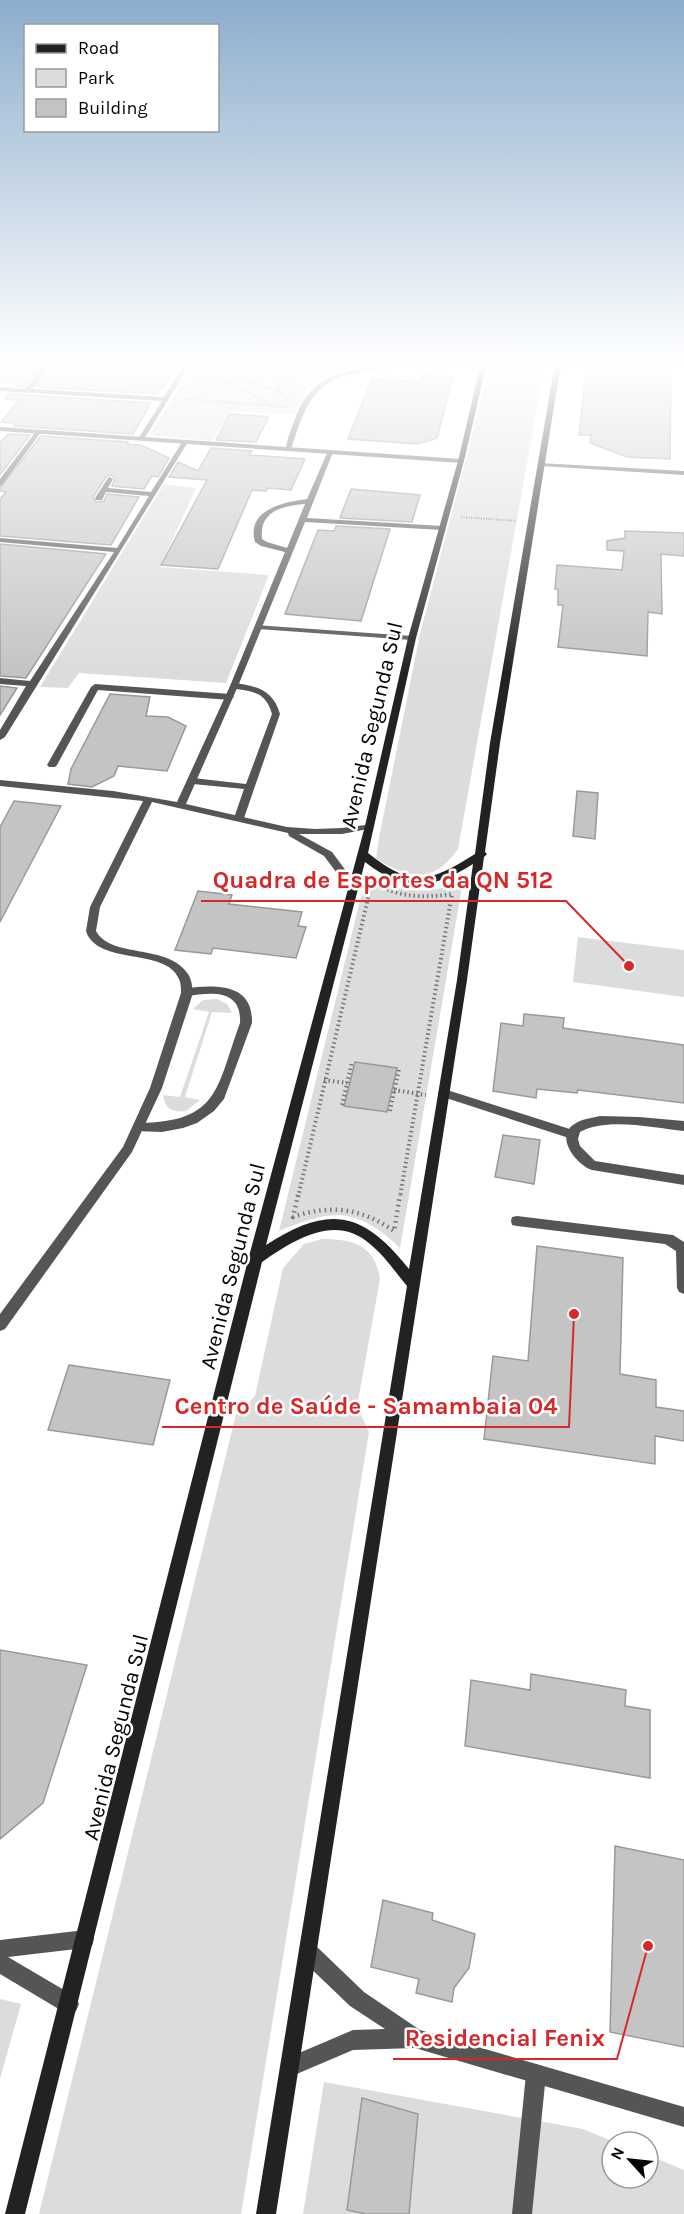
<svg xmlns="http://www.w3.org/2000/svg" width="684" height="2214" font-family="Karla,sans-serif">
	<rect width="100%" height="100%" fill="#fff"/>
	<path fill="#dcdcdc" d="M 195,363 L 380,363 L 331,373 L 308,387 L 295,414 L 231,411 L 212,441 L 149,435 Z
		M 491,363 L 545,363 L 458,849 C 432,885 411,879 376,859 L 379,838 L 420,634 Z
		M 164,484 L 196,488 L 160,567 L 269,575 L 226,683 L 79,673 L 68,688 L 40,687 Z
		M 367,872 C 396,895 429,895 463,881 L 400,1248 C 357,1206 331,1209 279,1231 Z
		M 578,937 L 684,950 L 684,997 L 573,982 Z
		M 217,999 L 227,1004 L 232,1013 L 212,1012 L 185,1097 L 200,1100 L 186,1111 C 173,1113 165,1109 163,1095 L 180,1097 L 209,1012 L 193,1009 L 203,1000 Z
		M 322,1239 C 353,1239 375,1245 380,1279 L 357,1407 L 369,1432 L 241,2214 L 39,2214 L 236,1414 L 255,1396 L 283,1268 L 304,1244 Z
		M 0,1999 L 21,2004 L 0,2079 Z
		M 324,2082 L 583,2129 L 614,2142 L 612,2142 L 612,2178 L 648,2178 L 648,2155 L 684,2170 L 684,2214 L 303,2214 Z"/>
	<path fill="#c4c4c4" stroke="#999" stroke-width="1.5" d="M 0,363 L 43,363 L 24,387 L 15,386 L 18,383 L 0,382 Z
		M 54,363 L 180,363 L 157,394 L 36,387 Z
		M 587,363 L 671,366 L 670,459 L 627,457 L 590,443 L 591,435 L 579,435 Z
		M 422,375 L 453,377 L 437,438 L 418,444 L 348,439 L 372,379 L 420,382 Z
		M 9,394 L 151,403 L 133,434 L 14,426 L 16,423 L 1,422 L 19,400 L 5,399 Z
		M 230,414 L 269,417 L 256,442 L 216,440 Z
		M 8,434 L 30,435 L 0,475 L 0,443 Z
		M 41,436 L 128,442 L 127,444 L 141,445 L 169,458 L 158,477 L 152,476 L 144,489 L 112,486 L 115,478 L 111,475 L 106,477 L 93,497 L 96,502 L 104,501 L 107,494 L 139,497 L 111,545 L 0,536 L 0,499 L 6,492 L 0,491 L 0,488 Z
		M 211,448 L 252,451 L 249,455 L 305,459 L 291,490 L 268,488 L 266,491 L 252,490 L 218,569 L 161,565 L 207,480 L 169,477 L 178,462 L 198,471 Z
		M 351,489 L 420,495 L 412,522 L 340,518 Z
		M 336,526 L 390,529 L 361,621 L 285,614 L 318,530 L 334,531 Z
		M 625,531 L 684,533 L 684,556 L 661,554 L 662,614 L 648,612 L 647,656 L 558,647 L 563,605 L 558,605 L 558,589 L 555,589 L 557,565 L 622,570 L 624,551 L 607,550 L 607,541 L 625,538 Z
		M 0,544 L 106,554 L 26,678 L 0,676 Z
		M 0,686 L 17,688 L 0,715 Z
		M 110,694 L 150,697 L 146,716 L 168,717 L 186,726 L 167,771 L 118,766 L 114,776 L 92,787 L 68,784 L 71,769 Z
		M 577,791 L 598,793 L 595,839 L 573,836 Z
		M 14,801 L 61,806 L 0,922 L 0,827 Z
		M 198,891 L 232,895 L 229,904 L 302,912 L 298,926 L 306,927 L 296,958 L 213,948 L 211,954 L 175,950 Z
		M 524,1014 L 564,1018 L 563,1028 L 684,1045 L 684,1103 L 578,1090 L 577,1093 L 537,1089 L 536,1098 L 493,1091 L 501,1023 L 523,1026 Z
		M 355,1062 L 397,1068 L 387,1112 L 344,1106 Z
		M 503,1135 L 540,1140 L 534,1184 L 495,1177 Z
		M 537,1246 L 623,1258 L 620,1374 L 656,1380 L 656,1407 L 684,1411 L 684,1441 L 655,1436 L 655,1464 L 484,1439 L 493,1356 L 528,1361 Z
		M 69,1365 L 170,1380 L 153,1445 L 48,1430 Z
		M 0,1650 L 87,1665 L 43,1803 L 0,1839 Z
		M 531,1674 L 626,1690 L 625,1706 L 650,1710 L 650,1778 L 465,1746 L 471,1680 L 530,1690 Z
		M 615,1846 L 684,1860 L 684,2047 L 610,2032 Z
		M 383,1900 L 433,1913 L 432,1920 L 475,1934 L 469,1968 L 454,1988 L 452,2002 L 416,1993 L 419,1979 L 371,1967 Z
		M 362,2098 L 418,2114 L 409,2214 L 366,2214 L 347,2210 Z"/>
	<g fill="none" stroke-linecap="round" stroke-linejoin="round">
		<path stroke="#777" stroke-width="2" stroke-dasharray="1 1.5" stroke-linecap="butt" d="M 212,363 L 241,378 L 291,397
			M 263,363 L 299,388
			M 196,378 L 230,383 L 270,404
			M 184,399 L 287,407
			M 289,403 L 277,389 L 282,373 L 292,363
			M 461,517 L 516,521"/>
		<path stroke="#777" stroke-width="4" stroke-dasharray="1.5 3" stroke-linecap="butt" d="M 324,1080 L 347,1083
			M 394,1090 L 426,1095
			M 342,1105 L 352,1062
			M 390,1111 L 399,1069
			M 298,1197 L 372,881 C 397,898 423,898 452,894 L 400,1197"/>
		<path stroke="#777" stroke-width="4.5" stroke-dasharray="1.5 4" stroke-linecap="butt" d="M 298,1195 L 293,1217 C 331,1204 361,1208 394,1231 L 400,1195"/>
		<path fill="#555" fill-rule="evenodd" d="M 255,625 L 412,636 L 416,638 L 412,640 L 258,629 L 255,629 Z
			M 234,683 C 257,686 273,690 280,714 L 244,818 L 239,821 L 234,818 L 244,789 L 193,784 L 188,781 L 193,778 L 246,784 L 272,714 C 265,690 252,692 231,688 L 231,684 Z
			M 95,684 L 230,694 L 234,697 L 230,700 L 98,690 L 57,765 L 55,767 L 49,767 L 47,765 L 91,687 Z
			M 197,987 C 225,985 253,988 252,1023 L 224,1099 L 214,1111 L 197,1123 L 183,1128 L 162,1132 L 135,1131 L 133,1128 L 135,1125 L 139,1123 C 220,1122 216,1088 240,1023 C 242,989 212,992 187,996 L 181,992 L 183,989 Z
			M 444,1089 L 576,1131 L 578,1134 L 576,1137 L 572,1139 L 440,1096 L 438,1093 L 440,1090 Z
			M 517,1216 L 673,1235 L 684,1242 L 684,1294 L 679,1292 L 677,1288 L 676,1251 L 665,1244 L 517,1226 L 512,1225 L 511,1221 L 512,1217 Z
			M 536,2064 L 543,2067 L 546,2074 L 532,2214 L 512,2214 L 526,2074 L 529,2067 Z"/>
		<path fill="#555" fill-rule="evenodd" d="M 46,363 L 52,363 L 32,389 L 164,397 L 185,363 L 191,363 L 144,439 L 141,441 L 138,439 L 162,401 L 0,391 L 0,387 L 25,389 Z
			M 390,363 L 402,363 C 390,369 374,369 361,372 C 311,381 306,406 291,449 L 286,450 C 286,441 291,429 295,419 C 312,372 346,371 390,363 Z
			M 37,430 L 42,431 L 2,485 L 0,486 L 0,479 Z
			M 185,440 L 188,442 L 5,737 L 0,740 L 0,730 L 26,686 L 0,684 L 0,678 L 30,681 L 114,552 L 0,542 L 0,538 L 117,548 L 149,496 L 106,492 L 102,500 L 96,500 L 95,498 L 108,478 L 110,477 L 113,479 L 108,488 L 151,492 L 182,442 Z
			M 328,451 L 333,452 L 307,518 L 442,526 L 446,528 L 442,530 L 305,522 L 238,686 L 186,804 L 287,827 L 315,829 L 342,828 L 373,824 L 373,828 L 342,834 L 299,834 L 332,852 L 358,887 L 357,889 L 349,889 L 324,856 L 289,836 L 288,833 L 152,802 L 100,907 L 96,931 C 111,959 168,943 188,974 C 192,980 192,987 193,993 L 162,1088 L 132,1152 L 5,1329 L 0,1331 L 0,1314 L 123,1147 L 150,1088 L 181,993 C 181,989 181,983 179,979 C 166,947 97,966 86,931 L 90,907 L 143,801 L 0,786 L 0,780 L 113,791 L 177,802 L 230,686 L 285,552 L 261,546 L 255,542 C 246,510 283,502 307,499 ZM 305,504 L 287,548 L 267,542 L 262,539 C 259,511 282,506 305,504 Z
			M 600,1116 L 639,1117 L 684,1121 L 684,1131 C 654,1128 607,1117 580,1132 L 578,1139 L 580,1146 L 595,1161 L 684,1175 L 684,1185 L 592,1170 C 577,1165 555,1138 573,1125 C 581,1119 591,1118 600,1116 Z"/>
		<path fill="#555" fill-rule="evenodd" d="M 0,427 L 461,459 L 464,461 L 461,463 L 0,431 Z
			M 539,463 L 684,471 L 684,475 L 541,466 L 538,464 Z
			M 85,1930 L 92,1932 L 94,1939 L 92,1946 L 85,1948 L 8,1957 L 76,1997 L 79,2004 L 76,2011 L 69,2014 L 62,2011 L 0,1974 L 0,1940 Z
			M 309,1944 L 316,1946 L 364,1992 L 420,2030 L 684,2107 L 684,2127 L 415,2048 L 353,2050 L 292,2076 L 285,2073 L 282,2066 L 285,2059 L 353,2030 L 385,2029 L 350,2006 L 302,1960 L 300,1953 L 302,1946 Z"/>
		<path fill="#222" fill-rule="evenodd" d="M 481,363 L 487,363 L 464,461 L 416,638 L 368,853 C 412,888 429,883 475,854 L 490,743 L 555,363 L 561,363 L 500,743 L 485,852 L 487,854 L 484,857 L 467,980 L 276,2214 L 256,2214 L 407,1286 C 395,1272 385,1256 370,1244 C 335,1213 294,1240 262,1262 L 25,2214 L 5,2214 L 248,1260 L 365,826 L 408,638 L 458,461 ZM 365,862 C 403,892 433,890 473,864 L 457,980 L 409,1269 C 363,1211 329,1204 266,1245 Z"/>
	</g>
	<linearGradient id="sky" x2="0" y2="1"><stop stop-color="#8cadcc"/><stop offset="0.54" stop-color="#fff"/><stop offset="1" stop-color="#fff" stop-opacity="0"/></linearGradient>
	<rect width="684" height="673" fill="url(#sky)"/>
	<g text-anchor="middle" stroke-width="5" stroke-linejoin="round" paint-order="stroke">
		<g font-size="22" fill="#000" stroke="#fff">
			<text transform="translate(371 725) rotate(-77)" y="8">Avenida Segunda Sul</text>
			<text transform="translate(232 1266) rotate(-76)" y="8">Avenida Segunda Sul</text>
			<text transform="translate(115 1737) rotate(-76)" y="8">Avenida Segunda Sul</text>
		</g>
	</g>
	<path fill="none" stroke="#d62828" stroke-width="2" d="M629 966L566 901H201M574 1314L569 1427H162M648 1946L617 2059H393"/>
	<g fill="#d62828" stroke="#fff" stroke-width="2">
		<circle cx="629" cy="966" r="6"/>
		<circle cx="574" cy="1314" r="6"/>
		<circle cx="648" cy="1946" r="6"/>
	</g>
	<g font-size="24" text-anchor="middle" font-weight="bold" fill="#d62828" stroke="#fff" stroke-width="5" stroke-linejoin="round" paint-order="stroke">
		<text x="383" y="888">Quadra de Esportes da QN 512</text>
		<text x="366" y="1414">Centro de Saúde - Samambaia 04</text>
		<text x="505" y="2046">Residencial Fenix</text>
	</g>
	<rect x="24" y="24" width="195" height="108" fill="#ffffff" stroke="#999999" stroke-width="1.5"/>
	<rect x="36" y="44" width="30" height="9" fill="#222222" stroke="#999999" stroke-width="1.5"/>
	<text x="78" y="54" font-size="18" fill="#000000">Road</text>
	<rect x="36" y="69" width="30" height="18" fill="#dcdcdc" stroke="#999999" stroke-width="1.5"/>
	<text x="78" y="84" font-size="18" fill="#000000">Park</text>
	<rect x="36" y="99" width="30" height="18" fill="#c4c4c4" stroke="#999999" stroke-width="1.5"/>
	<text x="78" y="114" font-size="18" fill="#000000">Building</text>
	<g transform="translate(630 2160) rotate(297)"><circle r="28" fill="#ffffff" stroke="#999999" stroke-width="1.5"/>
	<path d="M0-4.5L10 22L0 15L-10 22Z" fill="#000000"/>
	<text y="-9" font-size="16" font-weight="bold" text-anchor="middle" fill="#000000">N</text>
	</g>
</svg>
